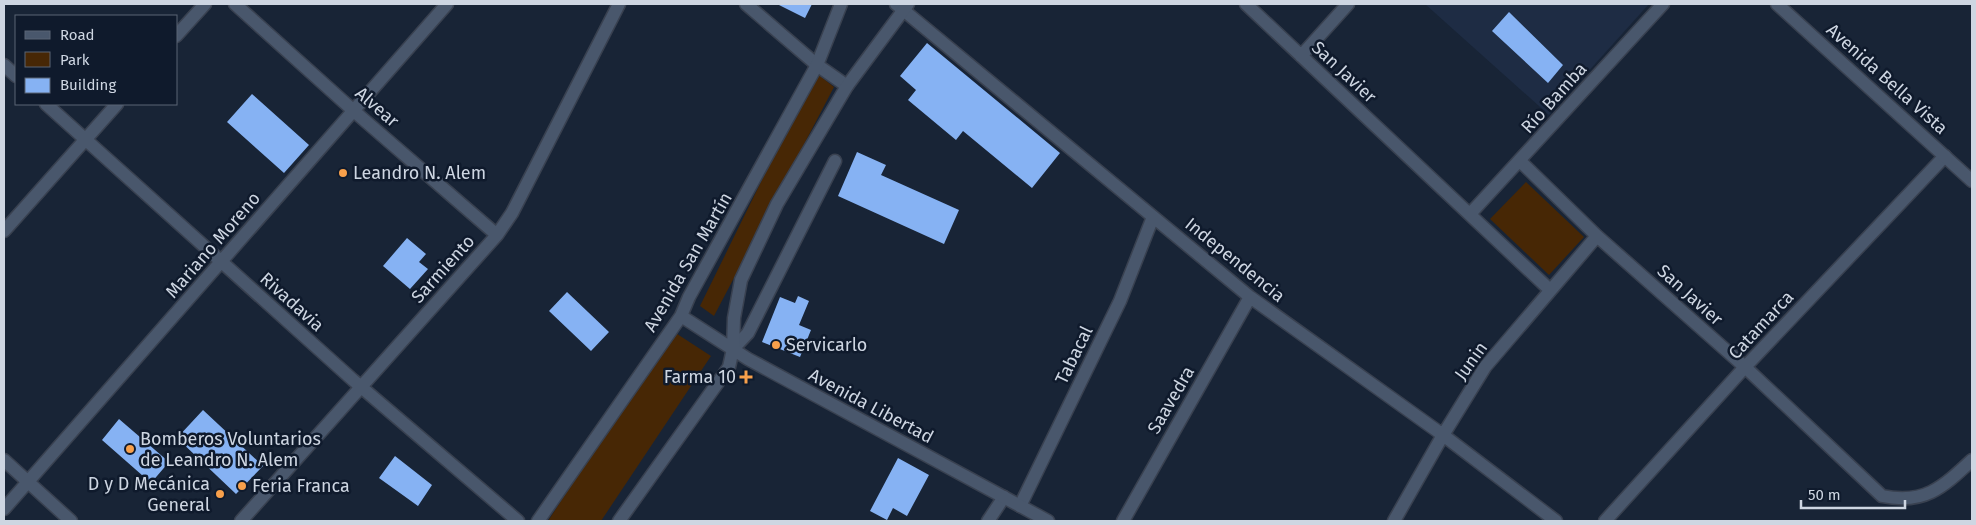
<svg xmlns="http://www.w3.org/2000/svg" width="1976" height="525" font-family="'Fira Sans',sans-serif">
	<rect width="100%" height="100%" fill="#182436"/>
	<path fill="#1e2c44" d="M 1425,4 L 1649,4 L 1549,115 Z"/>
	<path fill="#472705" d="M 815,72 L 834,87 L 714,316 L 700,306 Z
		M 1526,182 L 1584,237 L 1549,275 L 1490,219 Z
		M 671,330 L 711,356 L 601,521 L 548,521 Z"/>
	<path fill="#86b2f3" d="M 777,4 L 812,4 L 805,18 Z
		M 1509,12 L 1563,65 L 1548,83 L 1492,31 Z
		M 927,43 L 1060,153 L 1032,188 L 963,131 L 956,140 L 908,100 L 916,90 L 900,76 Z
		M 252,94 L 309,145 L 284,173 L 227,122 Z
		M 857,152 L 886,165 L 881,175 L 959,210 L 944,244 L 838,196 Z
		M 407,238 L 426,254 L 419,262 L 428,269 L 410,289 L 383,266 Z
		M 567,292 L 609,332 L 591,351 L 549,311 Z
		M 798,296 L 809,301 L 799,325 L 811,330 L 800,357 L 762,342 L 780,297 L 795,303 Z
		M 203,410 L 263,466 L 236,494 L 177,438 Z
		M 119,419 L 169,462 L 151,483 L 102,440 Z
		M 395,456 L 432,485 L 418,506 L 379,478 Z
		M 898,458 L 929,475 L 907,516 L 893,508 L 887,520 L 870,511 Z"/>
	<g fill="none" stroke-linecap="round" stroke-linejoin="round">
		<g stroke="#394150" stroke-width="15">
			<path id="minor" d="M 235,4 L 355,112 L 497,235
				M 746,4 L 817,65 L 847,86
				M 896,4 L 1250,297 L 1443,435 L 1556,521
				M 1246,4 L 1550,290
				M 176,36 L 205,4
				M 1301,56 L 1348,4
				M 4,65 L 16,76
				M 46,104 L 353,380 L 518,521
				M 1520,161 L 1597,236 L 1745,367 L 1882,496 C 1924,505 1942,488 1972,460
				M 1470,214 L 1663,4
				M 4,231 L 117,104
				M 733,349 L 748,333 L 835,161
				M 4,460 L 71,521
				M 1020,506 L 1120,301 L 1153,217
				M 4,509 L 447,4
				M 241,521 L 497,235 L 512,213 L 619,4
				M 988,521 L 1004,497
				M 1123,521 L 1250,297
				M 1394,521 L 1443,435 L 1485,367 L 1597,236
				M 1605,521 L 1745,367 L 1945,156"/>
		</g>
		<g stroke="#394150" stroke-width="15">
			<path id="secondary" d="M 1777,4 L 1972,181
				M 681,316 L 748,359 L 1048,521
				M 538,521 L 681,316 L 689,297 L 817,65 L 841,4
				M 619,521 L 729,367 L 733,349 L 734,318 L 741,280 L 777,204 L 847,86 L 908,4"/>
		</g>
		<use href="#minor" stroke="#49576c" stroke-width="12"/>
		<use href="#secondary" stroke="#49576c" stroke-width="12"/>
	</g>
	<g fill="#f8a04b" stroke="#0f1a2c" stroke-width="2">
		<circle cx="343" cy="173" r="5"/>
		<circle cx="776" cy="345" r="5"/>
		<path d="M743.5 369.5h5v5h5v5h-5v5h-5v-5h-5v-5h5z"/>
		<circle cx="130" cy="449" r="5"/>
		<circle cx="242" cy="486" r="5"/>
		<circle cx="220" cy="494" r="5"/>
	</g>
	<g text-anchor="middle" stroke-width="5" stroke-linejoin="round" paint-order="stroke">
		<g font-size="18" fill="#ced6e2" stroke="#0f1a2c">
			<text transform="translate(1344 72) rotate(43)" y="6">San Javier</text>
			<text transform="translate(1887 79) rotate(42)" y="6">Avenida Bella Vista</text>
			<text transform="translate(1554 98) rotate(-48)" y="6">Río Bamba</text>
			<text transform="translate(377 107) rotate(41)" y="6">Alvear</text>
			<text transform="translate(213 245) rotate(-49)" y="6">Mariano Moreno</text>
			<text transform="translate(1235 260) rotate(39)" y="6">Independencia</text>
			<text transform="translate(688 262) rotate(-60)" y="6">Avenida San Martín</text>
			<text transform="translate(443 269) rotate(-48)" y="6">Sarmiento</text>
			<text transform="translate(1690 295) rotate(42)" y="6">San Javier</text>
			<text transform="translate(292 302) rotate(42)" y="6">Rivadavia</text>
			<text transform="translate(1761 325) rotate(-47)" y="6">Catamarca</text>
			<text transform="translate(1074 355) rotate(-64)" y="6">Tabacal</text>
			<text transform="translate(1471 361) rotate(-54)" y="6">Junin</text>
			<text transform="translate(1171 400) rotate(-60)" y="6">Saavedra</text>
			<text transform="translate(871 406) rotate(28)" y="6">Avenida Libertad</text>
		</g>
		<g font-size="18" fill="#ced6e2" stroke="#0f1a2c" text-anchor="start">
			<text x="353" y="179">Leandro N. Alem</text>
			<text x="786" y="351">Servicarlo</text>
			<text x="736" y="383" text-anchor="end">Farma 10</text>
			<text x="140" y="445">Bomberos Voluntarios<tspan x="140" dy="21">de Leandro N. Alem</tspan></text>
			<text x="210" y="490" text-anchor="end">D y D Mecánica<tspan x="210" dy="21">General</tspan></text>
			<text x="252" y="492">Feria Franca</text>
		</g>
	</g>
	<rect width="1976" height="525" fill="none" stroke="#ced6e2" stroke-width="10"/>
	<rect x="15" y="15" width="162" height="90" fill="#0f1a2c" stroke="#5b6575"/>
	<rect x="25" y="31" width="25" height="8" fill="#49576c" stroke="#5b6575"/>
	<text x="60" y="40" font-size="15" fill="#ced6e2">Road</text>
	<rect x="25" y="52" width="25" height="15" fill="#472705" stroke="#5b6575"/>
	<text x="60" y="65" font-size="15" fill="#ced6e2">Park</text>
	<rect x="25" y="78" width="25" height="15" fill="#86b2f3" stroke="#5b6575"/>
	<text x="60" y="90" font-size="15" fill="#ced6e2">Building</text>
	<path d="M1801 500v8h104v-8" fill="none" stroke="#ced6e2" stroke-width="2.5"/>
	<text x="1808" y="500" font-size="15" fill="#ced6e2" stroke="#0f1a2c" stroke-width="4" paint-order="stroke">50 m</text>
</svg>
